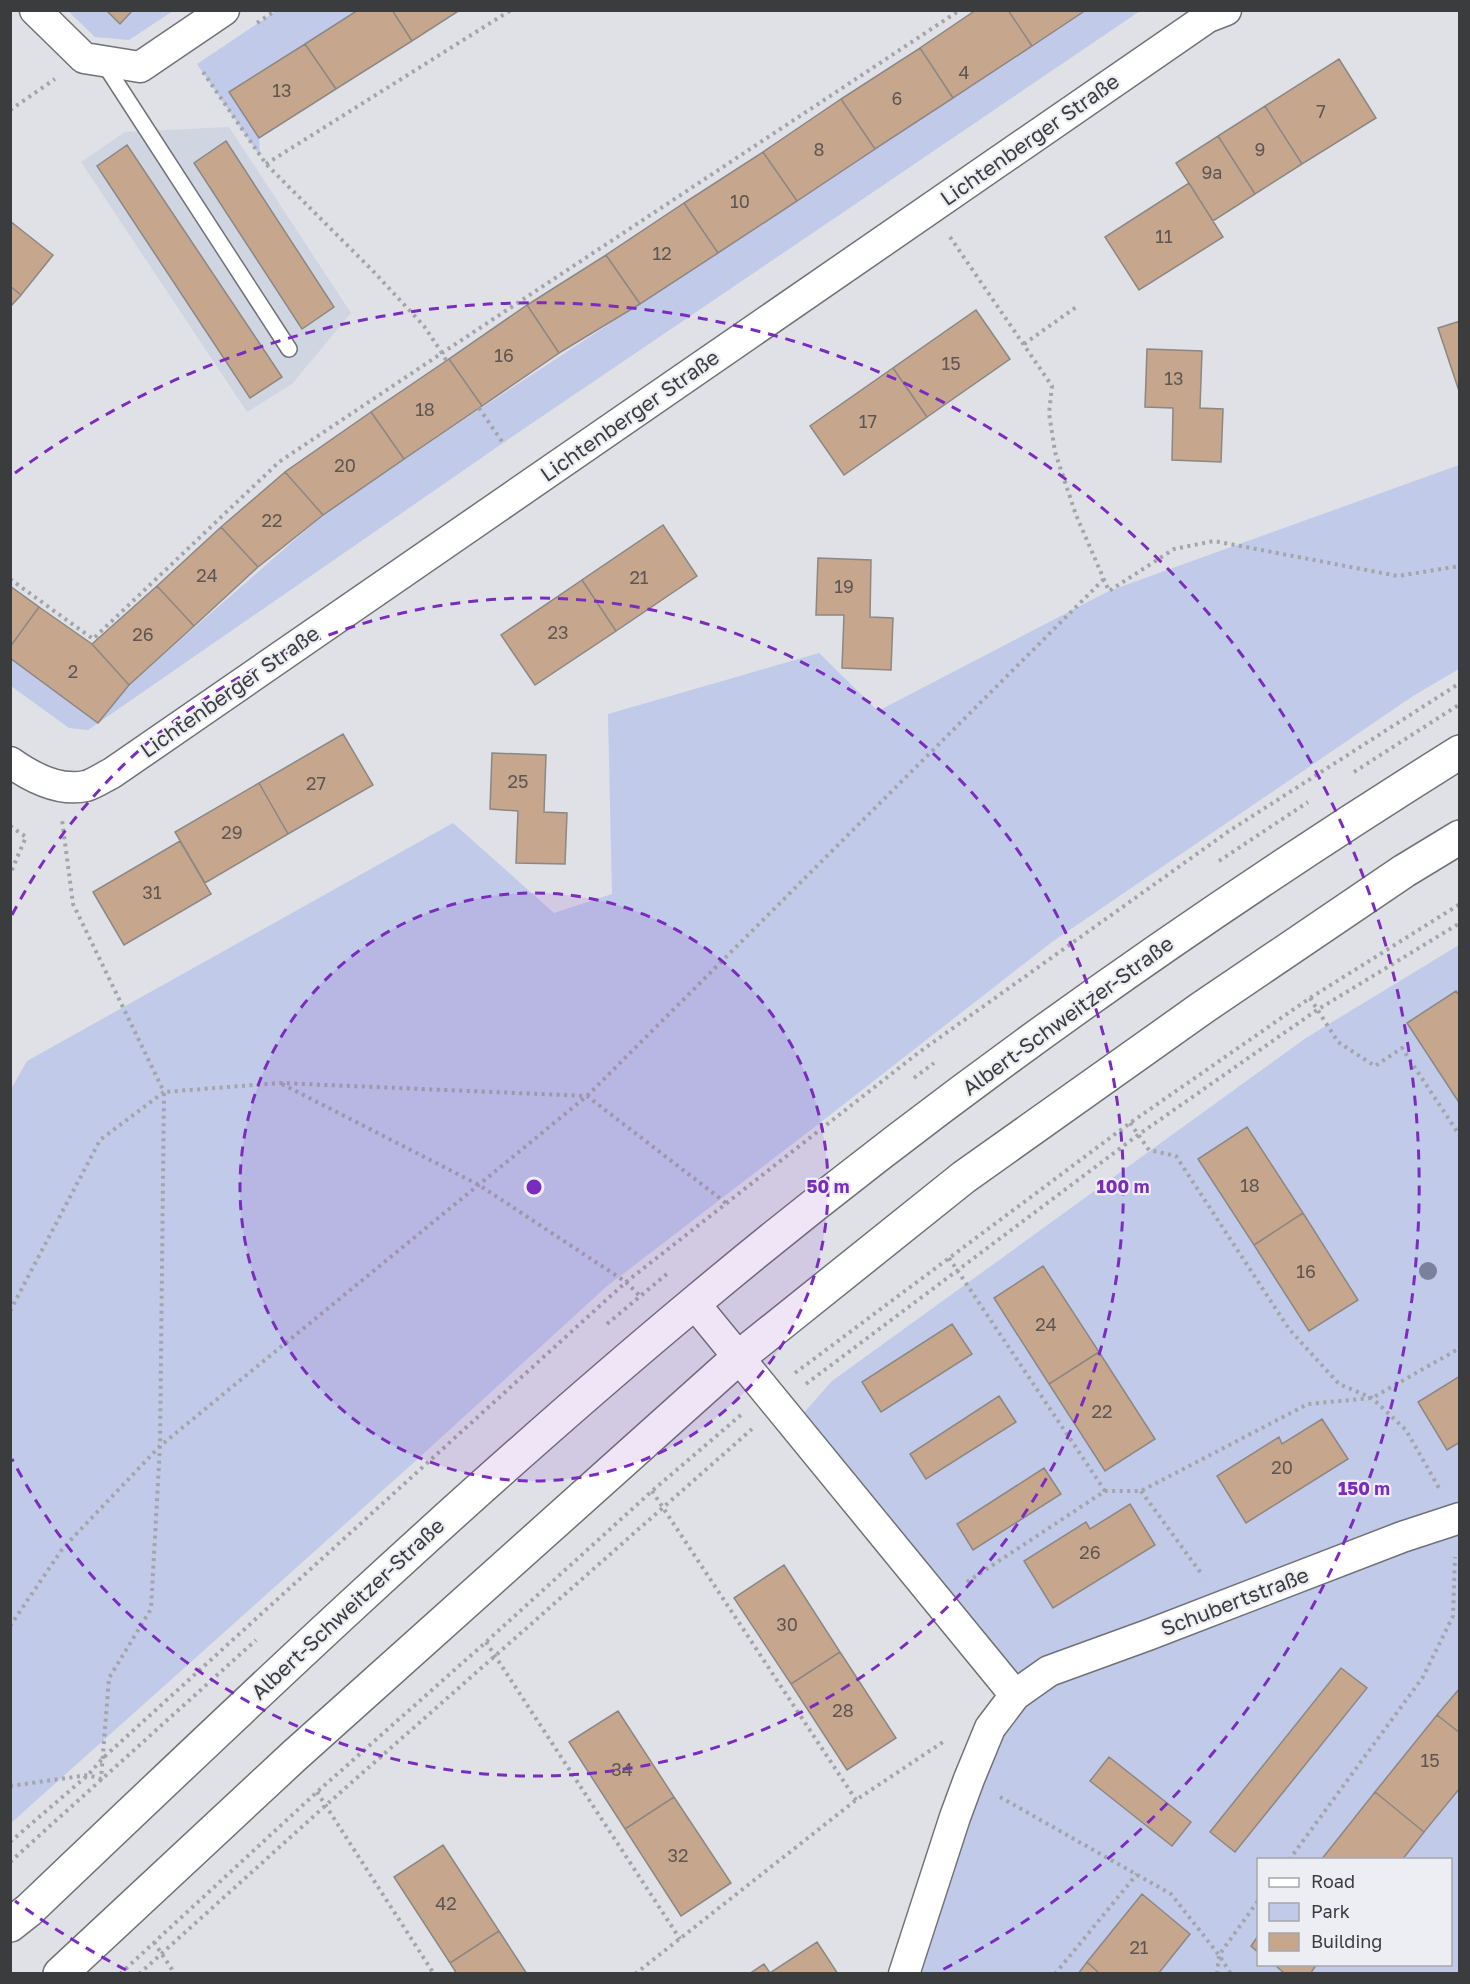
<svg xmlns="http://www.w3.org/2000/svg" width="1470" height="1984" font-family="'Golos Text',sans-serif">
	<rect width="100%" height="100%" fill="#dfe1e7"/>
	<path fill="#d0d5e2" d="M 229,127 L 351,313 L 292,384 L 247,412 L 81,162 L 125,132 Z"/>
	<path fill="#c1cae8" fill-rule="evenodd" d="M 68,11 L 106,11 L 120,24 L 133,11 L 173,11 L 129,40 L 95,37 Z
		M 276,11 L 357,11 L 229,92 L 259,138 L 260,156 L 197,64 Z
		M 1085,11 L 1140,11 L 503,443 L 88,730 L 69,728 L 11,686 L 11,660 L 98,723 L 129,685 L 323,515 L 404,459 Z
		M 1459,465 L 1459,669 L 1413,696 L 1052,942 L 812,1129 L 606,1287 L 411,1465 L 11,1823 L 10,1091 L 27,1061 L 453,823 L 554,913 L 612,894 L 608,714 L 819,653 L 878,711 L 1109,591 Z
		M 1459,945 L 1459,1973 L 904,1973 L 1015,1695 L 793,1425 L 832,1381 L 1306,1038 ZM 1258,1860 L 1450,1860 L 1450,1964 L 1258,1964 Z"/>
	<path fill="#c7a68e" stroke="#8c8783" stroke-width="1.5" d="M 106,10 L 133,10 L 120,24 Z
		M 358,10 L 392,10 L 412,41 L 336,89 L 305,44 Z
		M 392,10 L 460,10 L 412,41 Z
		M 976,10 L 1008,10 L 1032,46 L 953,98 L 920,48 Z
		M 1008,10 L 1086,10 L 1032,46 Z
		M 305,44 L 336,89 L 259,138 L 229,92 Z
		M 920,48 L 953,98 L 875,149 L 841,99 Z
		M 1339,59 L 1376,118 L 1302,164 L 1265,106 Z
		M 841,99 L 875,149 L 797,201 L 763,152 Z
		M 1265,106 L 1302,164 L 1255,194 L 1218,136 Z
		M 1218,136 L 1255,194 L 1213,221 L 1176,163 Z
		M 226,141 L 334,307 L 302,329 L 194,163 Z
		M 127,145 L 282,377 L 250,398 L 97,166 Z
		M 763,152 L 797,201 L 718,253 L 684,203 Z
		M 1189,183 L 1223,237 L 1139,290 L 1105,237 Z
		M 684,203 L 718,253 L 640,304 L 606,255 Z
		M 10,221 L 53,255 L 21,295 L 10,286 Z
		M 606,255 L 640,304 L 559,353 L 527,305 Z
		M 10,286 L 21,295 L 10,307 Z
		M 527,305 L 559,353 L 482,406 L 449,359 Z
		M 976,310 L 1010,359 L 927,417 L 893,368 Z
		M 1460,321 L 1460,391 L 1459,391 L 1438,328 Z
		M 1147,349 L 1202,351 L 1200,408 L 1223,409 L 1221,462 L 1172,460 L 1173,408 L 1145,407 Z
		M 449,359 L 482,406 L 404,459 L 371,412 Z
		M 893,368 L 927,417 L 844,475 L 810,426 Z
		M 371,412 L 404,459 L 323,515 L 285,472 Z
		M 285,472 L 323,515 L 258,567 L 221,527 Z
		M 663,525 L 697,576 L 616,631 L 582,580 Z
		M 221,527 L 258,567 L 194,626 L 157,586 Z
		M 818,558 L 871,560 L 870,617 L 893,618 L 891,670 L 842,668 L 844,615 L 816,615 Z
		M 582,580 L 616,631 L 535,685 L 501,635 Z
		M 10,586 L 39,607 L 10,647 Z
		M 157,586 L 194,626 L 129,685 L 92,644 Z
		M 39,607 L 92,644 L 129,685 L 98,723 L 10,658 L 10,647 Z
		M 343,734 L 373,785 L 288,834 L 259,783 Z
		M 492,753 L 546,755 L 544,812 L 567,813 L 565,864 L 516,863 L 518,811 L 490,809 Z
		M 259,783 L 288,834 L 205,883 L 175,832 Z
		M 180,841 L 211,894 L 124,945 L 93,892 Z
		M 1456,991 L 1460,996 L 1460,1104 L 1407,1023 Z
		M 1247,1127 L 1303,1213 L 1254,1245 L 1198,1159 Z
		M 1303,1213 L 1358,1300 L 1309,1331 L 1254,1245 Z
		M 1043,1266 L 1099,1352 L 1049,1384 L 994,1298 Z
		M 952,1324 L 972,1354 L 881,1412 L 862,1382 Z
		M 1099,1352 L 1155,1439 L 1105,1471 L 1049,1384 Z
		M 1460,1376 L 1460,1442 L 1447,1450 L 1418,1402 Z
		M 999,1396 L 1016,1422 L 926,1479 L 910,1454 Z
		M 1322,1419 L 1348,1459 L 1246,1523 L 1217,1476 L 1279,1437 L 1282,1444 Z
		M 1044,1468 L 1061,1494 L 973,1550 L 957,1524 Z
		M 1130,1504 L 1155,1545 L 1053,1608 L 1024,1561 L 1086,1522 L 1090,1529 Z
		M 784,1565 L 840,1652 L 791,1684 L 734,1598 Z
		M 840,1652 L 896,1738 L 847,1770 L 791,1684 Z
		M 1341,1668 L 1367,1688 L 1235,1852 L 1210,1832 Z
		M 1460,1688 L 1460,1733 L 1437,1715 Z
		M 618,1711 L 674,1797 L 625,1829 L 569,1742 Z
		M 1437,1715 L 1460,1733 L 1460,1788 L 1424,1832 L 1375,1792 Z
		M 1109,1757 L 1191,1822 L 1172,1846 L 1090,1781 Z
		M 1375,1792 L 1424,1832 L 1402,1860 L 1321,1860 Z
		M 674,1797 L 731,1883 L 681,1916 L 625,1829 Z
		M 443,1845 L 499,1931 L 450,1963 L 394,1877 Z
		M 1142,1894 L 1190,1934 L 1158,1974 L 1100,1974 L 1087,1962 Z
		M 499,1931 L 527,1974 L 457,1974 L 450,1963 Z
		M 1258,1936 L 1258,1952 L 1251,1946 Z
		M 817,1942 L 838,1974 L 749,1974 L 764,1964 L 770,1973 Z
		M 1087,1962 L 1100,1974 L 1078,1974 Z
		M 1274,1964 L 1317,1964 L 1310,1974 L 1285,1974 Z"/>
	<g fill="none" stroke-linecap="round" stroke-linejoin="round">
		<g stroke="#707277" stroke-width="18">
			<path id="lane" d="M 103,62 L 289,349"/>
		</g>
		<g stroke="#707277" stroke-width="33">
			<path id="street" d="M 35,10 L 84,58 L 140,67 L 224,10
				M 10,762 C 31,777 59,792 86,786 C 94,784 104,777 112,773 L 1208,17 L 1226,10
				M 694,1303 L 1015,1695
				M 904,1974 L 955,1817 L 969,1779 L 990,1728 L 1015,1695 L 1049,1671 L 1148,1635 L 1402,1537 L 1460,1518"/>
		</g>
		<g stroke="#707277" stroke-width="36">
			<path id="secondary" d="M 10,1925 L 29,1910 C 246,1703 463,1496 693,1304 C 934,1102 1193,919 1460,752
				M 60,1974 L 294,1756 L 738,1358 L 964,1177 L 1202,1008 L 1404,871 L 1460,837"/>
		</g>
		<path stroke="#a4a5aa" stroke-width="4" stroke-dasharray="3 4.5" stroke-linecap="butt" d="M 257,23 L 276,10
			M 10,110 L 55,79
			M 266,164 L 511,10
			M 950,237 L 1052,386 L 1049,413 L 1055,452 L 1076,515 L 1109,591 L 1174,549 L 1214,541 L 1398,576 L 1460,566
			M 1024,344 L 1079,305
			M 446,360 L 442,353 L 960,10
			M 479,408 L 503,443
			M 10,579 L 93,639 L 279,462 L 442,353 L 424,326 L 373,271 L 266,164 L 201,69
			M 1354,772 L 1460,704
			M 10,826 L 26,837 L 10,874
			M 1219,861 L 1308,802
			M 1310,998 L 1338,1042 L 1375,1066 L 1402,1048 L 1460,1136
			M 914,1078 L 934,1063
			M 282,1084 L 479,1185 L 626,1282 L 639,1295
			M 1130,1123 L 1149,1150 L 1176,1156 L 1289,1329 L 1339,1384 L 1372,1398 L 1406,1430 L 1439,1488
			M 949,1258 L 1105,1491
			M 10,1311 L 100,1140 L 164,1092 L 73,904 L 62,820
			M 607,1324 L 668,1273
			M 795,1373 L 1130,1123 L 1310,998 L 1460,904
			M 806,1384 L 1138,1135 L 1317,1010 L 1460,923
			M 652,1491 L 856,1800
			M 1141,1491 L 1203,1576
			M 967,1582 L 1105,1491 L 1141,1491 L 1308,1404 L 1372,1398 L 1460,1348
			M 10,1626 L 63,1548 L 160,1446 L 587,1096 L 1104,579
			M 486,1642 L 680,1939
			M 10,1786 L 88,1775 L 101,1779 L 109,1678 L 151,1609 L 160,1446 L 164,1092 L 280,1083 L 587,1096 L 726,1203
			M 317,1792 L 434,1974
			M 1000,1797 L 1171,1894 L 1219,1955 L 1231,1974
			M 10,1842 L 88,1775 L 103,1758 L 626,1282 L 918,1053 L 1229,831 L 1460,683
			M 1289,1860 L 1423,1677 L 1453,1616 L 1455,1557
			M 10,1862 L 256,1640
			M 154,1942 L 175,1974
			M 120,1974 L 317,1792 L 486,1642 L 652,1491 L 742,1414
			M 139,1974 L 325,1806 L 752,1429
			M 635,1974 L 856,1800 L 946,1740
			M 1055,1974 L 1137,1874
			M 1217,1974 L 1219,1955 L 1258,1901"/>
		<use href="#lane" stroke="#fff" stroke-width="15"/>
		<use href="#street" stroke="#fff" stroke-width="30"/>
		<use href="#secondary" stroke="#fff" stroke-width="33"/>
	</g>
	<circle fill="#7a819d" cx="1428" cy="1271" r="9"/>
	<circle cx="534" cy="1187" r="294" fill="#7b2cbf" fill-opacity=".12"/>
	<g fill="none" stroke="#7b2cbf" stroke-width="3" stroke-dasharray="10 8">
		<circle cx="534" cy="1187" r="294"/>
		<path d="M12 915A589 589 0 1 1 12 1459"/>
		<path d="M126 1970A883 883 0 0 1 15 1901M15 473A883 883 0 1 1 942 1970"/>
	</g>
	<g text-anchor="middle" stroke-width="4.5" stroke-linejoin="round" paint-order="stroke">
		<g font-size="18" fill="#5e5652">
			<text x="964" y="79">4</text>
			<text x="282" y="97">13</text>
			<text x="897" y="105">6</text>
			<text x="1321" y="118">7</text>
			<text x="819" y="156">8</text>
			<text x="1260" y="156">9</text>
			<text x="1212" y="179">9a</text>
			<text x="740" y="208">10</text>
			<text x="1164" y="243">11</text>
			<text x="662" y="260">12</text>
			<text x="504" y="362">16</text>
			<text x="951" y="370">15</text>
			<text x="1174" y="385">13</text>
			<text x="425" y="416">18</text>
			<text x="868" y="428">17</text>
			<text x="345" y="472">20</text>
			<text x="272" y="527">22</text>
			<text x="207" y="582">24</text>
			<text x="639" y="584">21</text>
			<text x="844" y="593">19</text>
			<text x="558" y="639">23</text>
			<text x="143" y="641">26</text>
			<text x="73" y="678">2</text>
			<text x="518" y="788">25</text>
			<text x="316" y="790">27</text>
			<text x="232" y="839">29</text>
			<text x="152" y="899">31</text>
			<text x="1250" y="1192">18</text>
			<text x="1306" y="1278">16</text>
			<text x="1046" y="1331">24</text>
			<text x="1102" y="1418">22</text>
			<text x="1282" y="1474">20</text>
			<text x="1090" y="1559">26</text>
			<text x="787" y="1631">30</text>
			<text x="843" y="1717">28</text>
			<text x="1430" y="1767">15</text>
			<text x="622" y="1776">34</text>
			<text x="678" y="1862">32</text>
			<text x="446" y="1910">42</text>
			<text x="1139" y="1954">21</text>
		</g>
		<g font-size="21" fill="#3b3c3e" stroke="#eceef4">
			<text transform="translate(1030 140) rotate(-35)" y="7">Lichtenberger Straße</text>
			<text transform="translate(630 416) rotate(-35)" y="7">Lichtenberger Straße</text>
			<text transform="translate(230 692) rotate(-35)" y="7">Lichtenberger Straße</text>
			<text transform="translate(1068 1016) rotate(-36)" y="7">Albert-Schweitzer-Straße</text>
			<text transform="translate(1235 1602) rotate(-21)" y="7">Schubertstraße</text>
			<text transform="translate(348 1609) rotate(-43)" y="7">Albert-Schweitzer-Straße</text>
		</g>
	</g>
	<circle cx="534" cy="1187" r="9" fill="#7b2cbf" stroke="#eceef4" stroke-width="3"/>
	<g font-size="18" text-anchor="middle" font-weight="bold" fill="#7b2cbf" stroke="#eceef4" stroke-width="4.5" stroke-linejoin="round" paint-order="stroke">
		<text x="828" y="1193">50 m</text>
		<text x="1123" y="1193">100 m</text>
		<text x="1364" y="1495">150 m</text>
	</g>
	<rect width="1470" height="1984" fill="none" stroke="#3b3c3e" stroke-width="24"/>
	<rect x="1257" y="1858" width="195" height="108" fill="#eceef4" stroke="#a5a7ab" stroke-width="1.5"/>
	<rect x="1269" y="1878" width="30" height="9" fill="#ffffff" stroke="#a5a7ab" stroke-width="1.5"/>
	<text x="1311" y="1888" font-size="18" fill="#3b3c3e">Road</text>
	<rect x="1269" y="1903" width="30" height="18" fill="#c1cae8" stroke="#a5a7ab" stroke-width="1.5"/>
	<text x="1311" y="1918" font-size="18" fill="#3b3c3e">Park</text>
	<rect x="1269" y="1933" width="30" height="18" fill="#c7a68e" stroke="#a5a7ab" stroke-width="1.5"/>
	<text x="1311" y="1948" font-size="18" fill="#3b3c3e">Building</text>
</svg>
